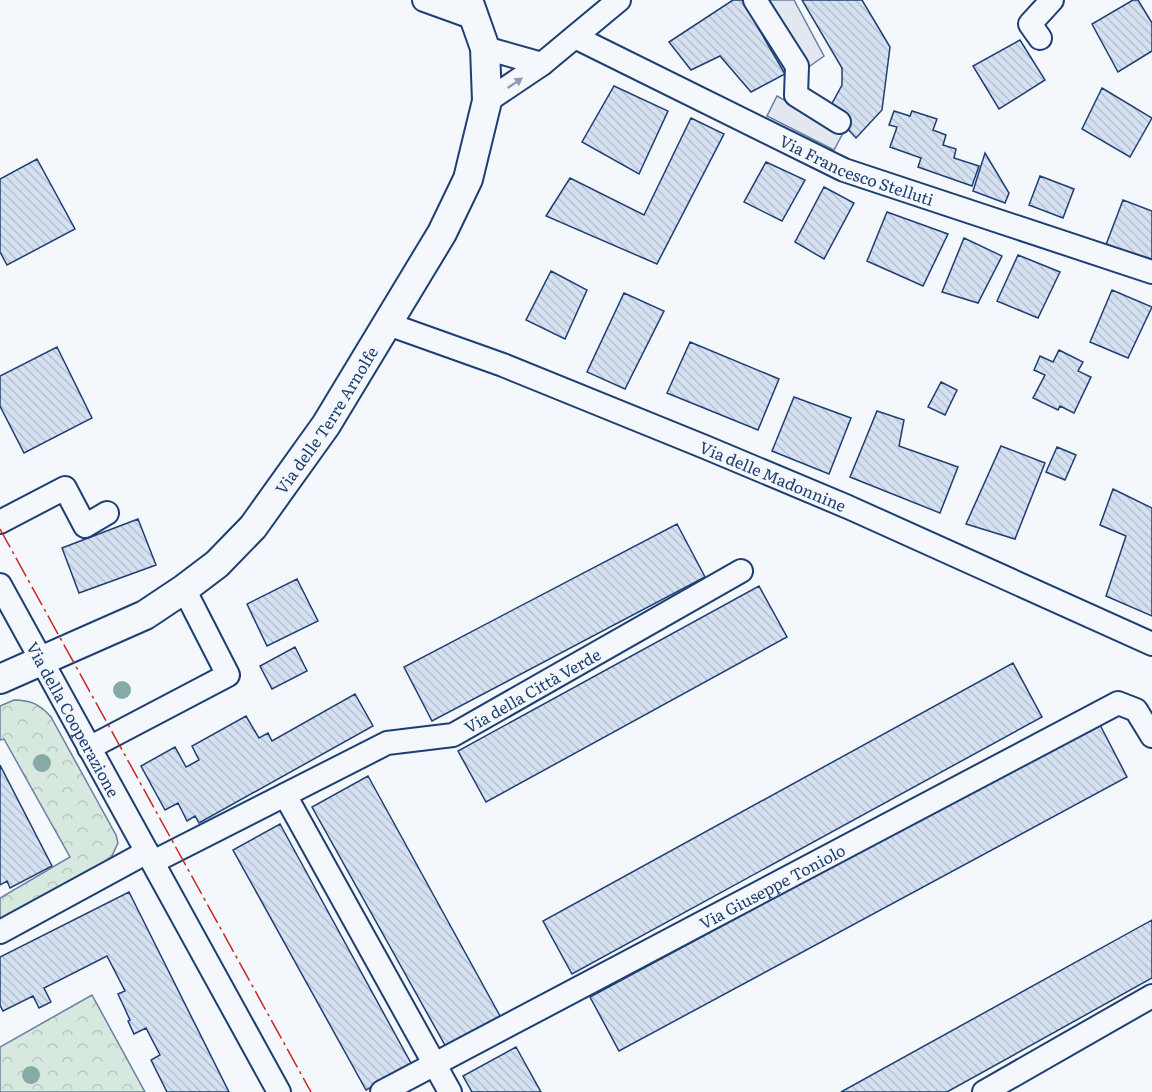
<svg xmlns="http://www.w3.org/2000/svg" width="1152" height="1092" font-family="Literata,serif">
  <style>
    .forest { fill: url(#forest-crowns); stroke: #687fa3; stroke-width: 1.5 }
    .parking { fill: #e3e8f0; stroke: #687fa3; stroke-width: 1.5 }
    .building { fill: url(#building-back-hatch); stroke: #1d3f73; stroke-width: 1.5 }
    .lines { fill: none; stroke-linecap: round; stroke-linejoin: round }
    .minor-casing { stroke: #1d3f73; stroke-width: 26 }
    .tertiary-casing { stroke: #1d3f73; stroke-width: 32 }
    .minor { stroke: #f4f7fb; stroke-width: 22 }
    .tertiary { stroke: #f4f7fb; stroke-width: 28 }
    .power { stroke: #c62828; stroke-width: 1.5; stroke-dasharray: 21 4.5 3 4.5; stroke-linecap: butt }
    .tree { fill: #86aba6 }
    .oneway { fill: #889bb7 }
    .labels { text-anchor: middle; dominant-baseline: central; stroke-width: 4.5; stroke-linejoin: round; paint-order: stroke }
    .street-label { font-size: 16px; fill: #1d3f73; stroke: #f4f7fb }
  </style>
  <defs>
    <pattern id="forest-crowns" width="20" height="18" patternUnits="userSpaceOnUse" patternTransform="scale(1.5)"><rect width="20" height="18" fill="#d7e8df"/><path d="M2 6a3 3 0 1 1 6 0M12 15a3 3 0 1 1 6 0" fill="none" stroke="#b8c8c3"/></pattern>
    <pattern id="building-back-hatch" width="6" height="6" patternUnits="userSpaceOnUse" patternTransform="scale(1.5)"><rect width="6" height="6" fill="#d5e0f0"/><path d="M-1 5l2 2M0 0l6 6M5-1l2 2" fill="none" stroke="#b6c1d1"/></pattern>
  </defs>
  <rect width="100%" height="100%" fill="#f4f7fb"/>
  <path class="forest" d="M14,700c16,0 26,4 37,17l65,118 2,8 -7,15 -111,62v-22l70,-41 -66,-118 -4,1v-34z
    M92,995l53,97h-145v-45z"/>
  <path class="parking" d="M769,0h25l30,56 -14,10z
    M777,96l66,37 -9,17 -67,-34z"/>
  <path class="building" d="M733,0h9l43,74 -34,18 -31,-36 -29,14 -22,-28z
    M802,0h60l28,47 -8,63 -26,28 -27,-29 13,-24v-17z
    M1133,0h5l14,23v28l-34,21 -26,-48z
    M1020,40l25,40 -46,29 -26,-43z
    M614,86l54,25 -29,63 -57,-32z
    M1102,88l50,30 -22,39 -48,-28z
    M894,111l16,5 2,-5 25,8 -4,11 13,5 -3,10 13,4 -2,9 25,8 -7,20 -54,-19 3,-9 -31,-11 7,-20 -8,-2z
    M691,118l33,16 -67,130 -111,-48 24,-38 74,37z
    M985,153l24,40 -4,10 -32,-12z
    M37,159l38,70 -68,36 -7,-13v-73z
    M766,162l39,18 -23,41 -38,-19z
    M1040,176l34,13 -11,29 -34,-13z
    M824,187l30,16 -30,56 -29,-17z
    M1123,200l29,11v54l-48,-15z
    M887,212l61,22 -25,52 -56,-25z
    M964,238l38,18 -24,47 -36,-11z
    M1018,255l42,17 -22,46 -41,-17z
    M551,271l36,19 -22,49 -39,-19z
    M1112,290l40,17 -24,51 -38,-16z
    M624,293l40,18 -39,78 -38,-17z
    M690,342l89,37 -21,51 -91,-37z
    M57,347l35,71 -68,35 -24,-47v-30z
    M1059,350l24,12 -5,9 13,6 -17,36 -14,-7 -2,4 -25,-12 12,-23 -11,-5 6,-14 13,6z
    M941,382l16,8 -12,25 -17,-8z
    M794,397l57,21 -22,56 -57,-23z
    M877,411l27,9 -5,26 59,21 -18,46 -90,-36z
    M1001,446l44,17 -30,76 -49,-15z
    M1057,447l19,8 -11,25 -19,-8z
    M1113,489l39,19v108l-46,-20 20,-60 -26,-11z
    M138,519l18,46 -77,28 -17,-45z
    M677,524l28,53 -273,144 -28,-54z
    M297,579l21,42 -51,25 -20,-42z
    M759,586l28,51 -301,165 -28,-51z
    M295,647l12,24 -35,18 -12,-23z
    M1013,663l29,54 -470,257 -29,-53z
    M355,694l18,32 -174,97 -4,-7 -8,5 -9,-18 -13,7 -24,-44 34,-19 11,20 2,-1 11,-6 -7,-14 54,-30 13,22 9,-5 4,8z
    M1099,723l28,54 -508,274 -29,-54z
    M0,765l52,101 -42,22 -3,-7 -7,4z
    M368,776l132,240 -54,31 -134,-240z
    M280,824l132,241 -46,25 -133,-240z
    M129,892l100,200h-62l-16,-32 9,-5 -14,-27 -12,6 -6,-13 2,-1 -12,-26 7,-3 -18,-35 -63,32 7,14 -12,6 -6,-12 -30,15 -3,-6v-48z
    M1152,920v58l-205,114h-106z
    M516,1047l25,45h-69l-9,-16z"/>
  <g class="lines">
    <g class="minor-casing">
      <g id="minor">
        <path d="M424,0l50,18"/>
        <path d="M755,0l42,66 -1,29 43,27"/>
        <path id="s1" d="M575,37l269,133 308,102"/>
        <path d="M1040,38l-10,-14 22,-24"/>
        <path d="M485,48l57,16"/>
        <path d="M487,101l55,-37 77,-64"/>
        <path id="s2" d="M388,324l115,41 202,82 143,60 304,137"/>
        <path d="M0,522l65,-34 20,38 22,-13"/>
        <path id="s3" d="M0,585l279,507"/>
        <path d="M89,748l139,-73 -44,-86"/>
        <path d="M285,795l165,297"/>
        <path id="s4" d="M153,862l234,-119 66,-8 288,-164"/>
        <path d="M0,932l147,-80"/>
        <path id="s5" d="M382,1092l736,-389 18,7 16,26"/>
        <path d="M984,1092l168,-96"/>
      </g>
    </g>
    <g class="tertiary-casing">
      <g id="tertiary">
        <path id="s6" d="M0,679l145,-64 39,-26 33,-25 36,-37 73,-102 116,-192 26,-54 19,-78 -2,-53 -17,-48"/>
      </g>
    </g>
    <use href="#minor" class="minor"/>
    <use href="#tertiary" class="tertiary"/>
    <path class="power" d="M0,529l311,563"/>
  </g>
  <g class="tree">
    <circle cx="122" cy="690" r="9"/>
    <circle cx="42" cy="763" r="9"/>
    <circle cx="31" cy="1075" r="9"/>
  </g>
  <defs><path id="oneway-solid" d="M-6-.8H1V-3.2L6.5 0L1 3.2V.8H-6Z" transform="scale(1.5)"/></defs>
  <use class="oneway" href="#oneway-solid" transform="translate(515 83) rotate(-34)"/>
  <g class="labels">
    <g class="street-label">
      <text stroke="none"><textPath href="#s1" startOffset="312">Via Francesco Stelluti</textPath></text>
      <text stroke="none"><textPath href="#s6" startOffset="428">Via delle Terre Arnolfe</textPath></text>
      <text stroke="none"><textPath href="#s2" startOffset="414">Via delle Madonnine</textPath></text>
      <text stroke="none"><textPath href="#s4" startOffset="420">Via della Città Verde</textPath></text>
      <text stroke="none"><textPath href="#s3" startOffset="153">Via della Cooperazione</textPath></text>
      <text stroke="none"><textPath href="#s5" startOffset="441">Via Giuseppe Toniolo</textPath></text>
    </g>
  </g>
</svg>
